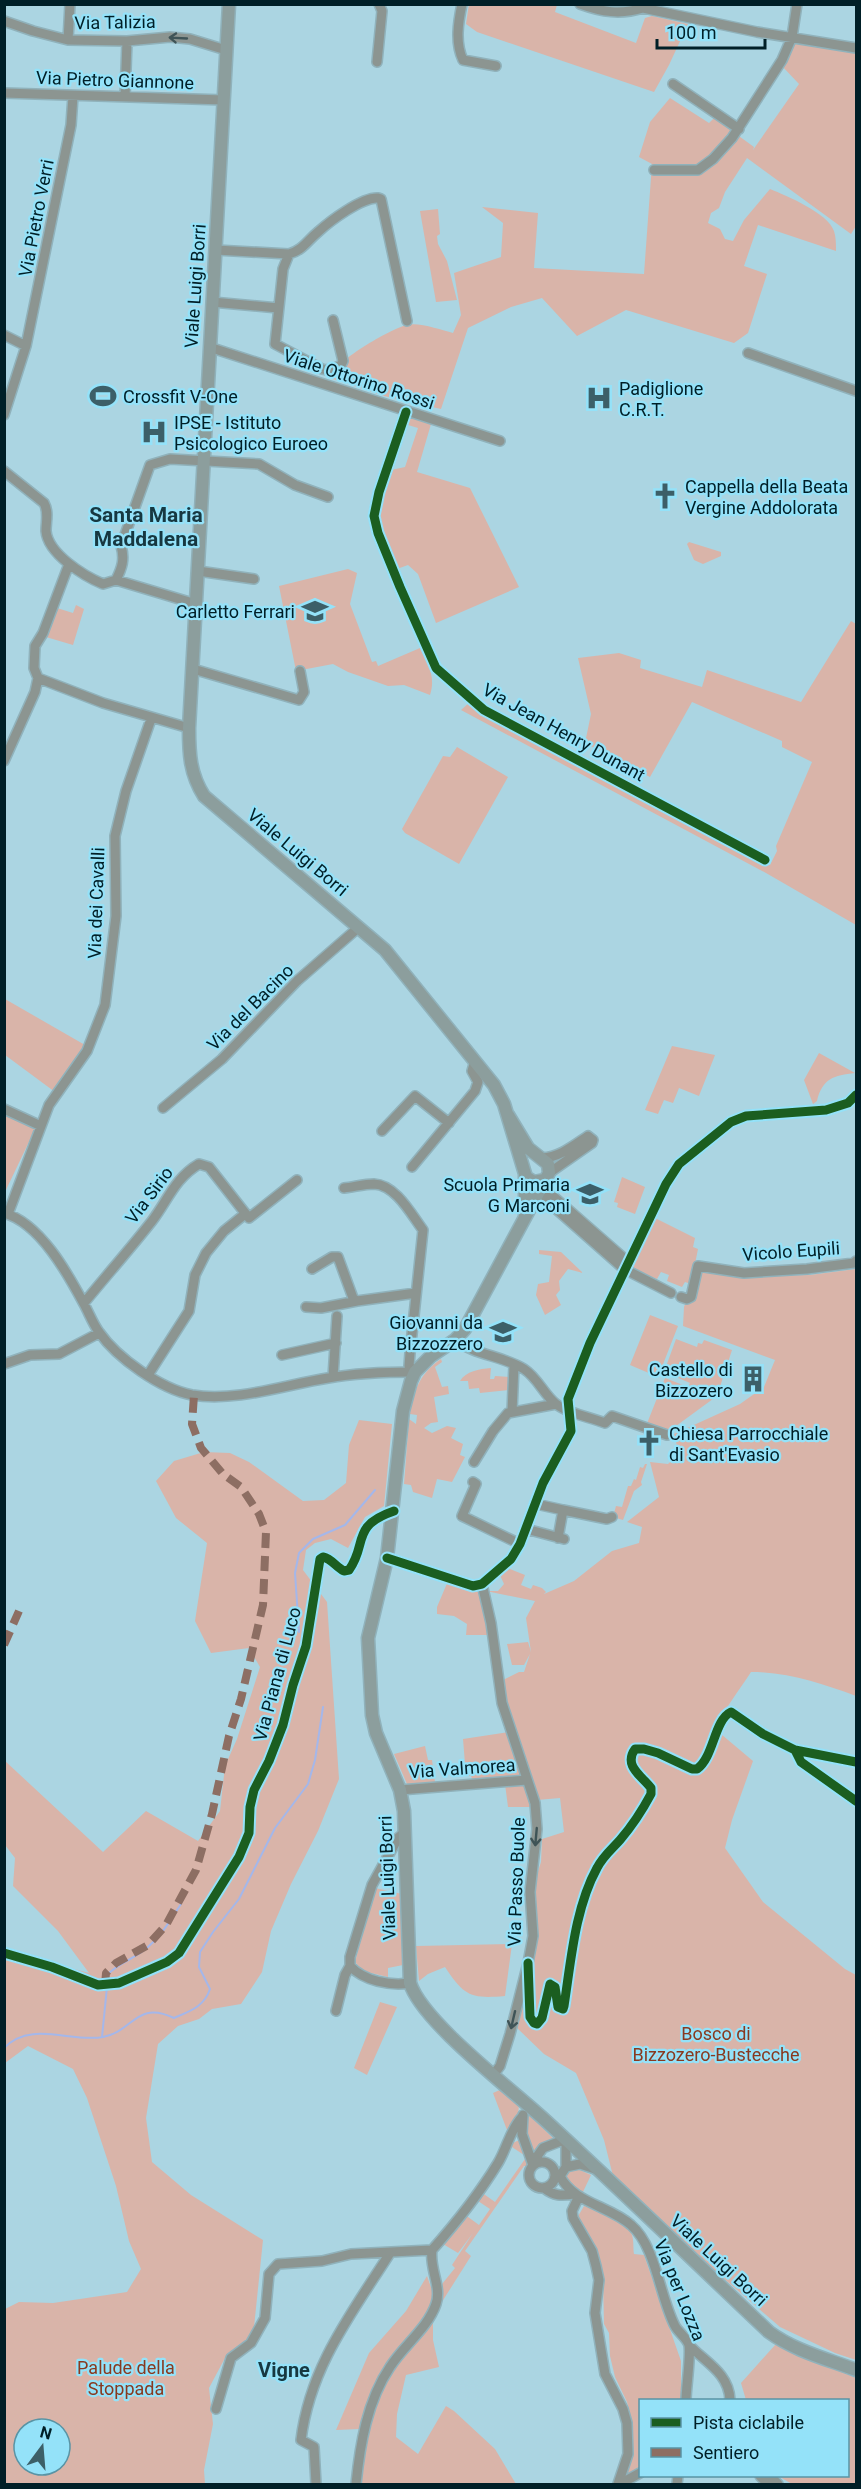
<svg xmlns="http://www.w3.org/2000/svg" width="861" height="2489" font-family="Roboto,sans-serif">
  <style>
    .green { fill: #d9b4a9; fill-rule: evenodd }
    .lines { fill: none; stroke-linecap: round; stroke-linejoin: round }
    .stream { stroke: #a4b7ea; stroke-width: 2 }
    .street-casing { stroke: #90b2bb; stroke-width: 12 }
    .secondary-casing { stroke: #90b2bb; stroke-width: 15 }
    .street { stroke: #8c9591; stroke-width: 9 }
    .secondary { stroke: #8c9e9d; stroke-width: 12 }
    .quiet { stroke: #8d6e63; stroke-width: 8; stroke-dasharray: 15 8; stroke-linecap: butt }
    .cycleway-casing { stroke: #94e2f9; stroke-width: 13 }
    .cycleway { stroke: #1b5e20; stroke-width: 9 }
    .oneway { stroke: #3f5457 }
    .labels { text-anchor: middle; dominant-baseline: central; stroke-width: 4.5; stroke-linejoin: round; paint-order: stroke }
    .street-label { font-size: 18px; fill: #001f27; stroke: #94e2f9 }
    .poi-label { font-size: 18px; fill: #001f27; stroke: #94e2f9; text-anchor: start }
    .park-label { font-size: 18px; fill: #89391f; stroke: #94e2f9 }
    .neighbourhood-label { font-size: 20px; font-weight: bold; fill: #173841; stroke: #94e2f9 }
    .quarter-label { font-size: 21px; font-weight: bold; fill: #173841; stroke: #94e2f9 }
  </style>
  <rect width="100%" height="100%" fill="#abd5e2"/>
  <path class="green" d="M469,4l88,1 -2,7 81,31 9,-25 7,-2 36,8 -19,41 -15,27 -177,-60 -11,-8z
    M792,37l64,11v178l-5,8 -104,-76 -22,34 -6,16 -8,5 -3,10 12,6 5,10 8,2 11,-21 26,-31c17,7 58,24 64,42 2,6 2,14 2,20l-78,-26 -14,41 23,8 -19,59 -14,10 -108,-33 -49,26 -35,-38 -31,9 -43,21 -27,81 -57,-13 -54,-18c3,-16 60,-49 77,-53 12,-3 34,5 46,8l8,-18 -7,-42 47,-16 2,-34 -21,-16 56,6 -4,55 110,6 8,-110 -13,-7 11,-35 20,-24 39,25 5,-5 40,29 -1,3 46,-66 -18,-19z
    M438,209l2,25 -3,2 1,8 9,17 10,39 -21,2 -16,-91z
    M411,417l20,7 -14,48 53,16 49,99 -83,36 -18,-49 -10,-9 -11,4c-21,-47 -22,-49 -6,-99l14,-3 13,-39 -10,-3z
    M689,542l32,10v4l-18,8 -9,-4 -7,-16z
    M348,569l9,4 -7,31 22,58 4,-1 2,5 42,-18c8,16 16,29 10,47l-26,-10 -16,1 -40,-14 -15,-8 -37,7 -17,-85z
    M76,605l8,4 -11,36 -27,-8 11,-29 16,5z
    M851,621l5,3v301l-90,-52 -305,-163 9,-8 10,10 290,153 7,-14 -1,-5 36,-84 -30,-15v-6l-90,-39 -42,75 -65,-34 6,-29 -13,-56 41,-5 22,7 -1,8 62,19 5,-17 94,32z
    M457,747l51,30 -49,87 -54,-31 -3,-4 41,-73 7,1z
    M5,999l80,46 -30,47 -50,-37z
    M672,1046l43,9 -16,41 -20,-8 -6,15 -9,-3 -6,14 -13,-4z
    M819,1053l36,20c-21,2 -33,6 -38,28l-4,3 -9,-24z
    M5,1110l32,15 -32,67z
    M622,1177l23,10 -10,27 -18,-7 1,-4 -4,-1z
    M653,1217l42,21 -2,9 5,2 -7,35 -6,-2 -3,5 -15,-6 2,-6 -8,-3 -4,7 -27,-11z
    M539,1250l22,2 22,21 -15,-4 -9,12 1,9 -4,5 5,10 -16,10 -9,-20 2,-11 11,-2 3,-26 -13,-2z
    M700,1268l59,8 51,-1 46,-6v427c-33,-12 -68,-24 -105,-24 -12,19 -27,37 -36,57l38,32 -21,59 -7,28 38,54 82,67 11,6v385l-21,-7 -55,-26 -146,-126 -21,-25 -9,-36 -28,-67 -32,-19 -28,-27 14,-83 2,-54 9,-28 1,-23 22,-7 -4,-34 -23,2 -38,-118 20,-10h5l6,-18 -6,11h-12l-5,-21 21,-2 3,10 -5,-34 9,-17 -49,-10h12l6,-7 -5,-11 6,-6 20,8 -4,10 10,4 2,-4 9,3 4,4 -2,2 30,-13 38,-30 27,-8 3,-16 -15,-5 32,-25 -9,-35 18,2c11,-10 10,-17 6,-30l66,-30 24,-17 11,-27 -92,-34 1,-19z
    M650,1315l28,11 -20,51 -28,-12z
    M676,1339l21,8 1,-4 4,1 2,-4 28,10 -15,46 -41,30 -13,5 -17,-5 19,-48 23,9 2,-4 -26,-11z
    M441,1359l1,3 -7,5 7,20 6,-1 1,8 -15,3 4,25 -7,1 -7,5 8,5 15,-7 9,2 -5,10 12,6 -3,11 5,2 -13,25 -15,-3 -5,19 -19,-6 -2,-7 -7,-1 5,-65 7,5 1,-9 -7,-1c3,-23 11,-42 31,-55z
    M491,1368l-1,11h4l1,-3 15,1 -1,13 -29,3 -1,-5 -10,1 -1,-8h-8c6,-10 19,-12 31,-13z
    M359,1420l33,4 -8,82 -19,11 -17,31 -17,-9 -16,4 -9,7 -3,20 24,32 12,177 -21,52 -27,53 -20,47 -9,41 -21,32 -29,5 -13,10 -21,7 -20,18 -12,74 6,44 39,33 72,45 -10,97 -28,21 -16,30 4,36 -9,46 1,14h-200v-175l14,-7 34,1 74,-11 14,-23 -12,-28 -13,-55 -29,-88 -14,-29 -45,-23 -23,17v-113l84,23 -31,-42 -45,-45 2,-28 -10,-13 -1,-85 99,92 43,-41 52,30 22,-30 5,-45 12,-27 23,-72 -11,-19 -38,5 -16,-32 12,-78 -31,-25 -20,-37 18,-20 30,-9 26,1 19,9 54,39 21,-1 22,-17 3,-38zM24,2429h36v36h-36z
    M645,1464h2l-6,18 1,3 -8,6 -11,29 -10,-3 3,-11 6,1 6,-21h3l3,-7 2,1 4,-13 3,1z
    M448,1581l31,11 8,30 1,13h-22l1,-11 -13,-8 -17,-2v-7z
    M509,1732l13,44 -2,1 -20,2 -8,-2 -1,3 -18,1 -2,-5h-5l-3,-37z
    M425,1746l3,14h4l3,22 -28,2 -13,-30z
    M525,1783l6,24h-23l-3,-23z
    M375,1888l27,6 1,71 -15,3v9l-25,-6 -8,-9z
    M512,1944l-7,52c-34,3 -41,0 -60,-29l-17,7 -9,7 -3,-35z
    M380,2002l17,5 -30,68 -13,-7z
    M502,2089l17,15 -1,13 -11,13 -14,-37z
    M529,2115l26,25 -21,14 -7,-17 -1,-19z
    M521,2139l7,21 -1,6h-3l-59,85 6,5 -31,49 -2,-16 17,-21 -3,-3 21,-32 -15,20 -15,-9 21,-30 15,11 11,-16 -15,-10 6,-7 14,10 30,-43 -1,-4 -15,-10z
    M573,2167l18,8 -9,19 -11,-7 -7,-11 3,-6z
    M584,2206c15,5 43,12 48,29 2,6 1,13 2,19l10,1 37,106v39h-41v69l-16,6 7,-23 2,-27 -6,-23 -12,-25 -5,-21 -1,-23 -5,-9 -1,-47 -8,-27 -18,-32z
    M427,2276l6,17v47l6,27 -33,8 -9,39 -1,23 22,17 28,-48 8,5 41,38 21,35h-160l3,-55 -23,1 33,-77 37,-42z
    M776,2344l80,34v106h-64l-14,-8h70v-76h-102l-5,-17z"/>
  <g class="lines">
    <path class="stream" d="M299,1632l-4,-59 4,-20 14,-14 32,-14 30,-35
      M107,1982l1,-8c12,-12 28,-16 40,-27 14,-12 23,-28 33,-43
      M102,2037l5,-50
      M4,2048c27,-28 67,-5 99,-11 31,-6 33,-37 71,-19 16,-7 30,-11 36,-29l-11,-22 1,-15 13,-20 26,-33 36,-71 33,-44 7,-24 8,-53"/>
    <g class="street-casing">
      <path id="street" d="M462,4c-4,19 -7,39 1,56l33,6
        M580,4c22,8 40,11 63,4l114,24 99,16
        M4,21l29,10 35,9 59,1 43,-4 20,2 36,11
        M68,40l2,-36
        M377,62l5,-51 -3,-7
        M673,84l66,45
        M4,93l220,7
        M125,97l2,-56
        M654,170h44l15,-11 19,-21 50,-78 10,-23 5,-33
        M216,250l73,4c14,-4 18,-13 29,-22 12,-11 44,-35 60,-34l3,1 26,122
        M289,254l-6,15 -8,75 47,25c8,2 12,0 19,-4l2,-4 -10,-41
        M212,302l66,6
        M4,335l22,11
        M209,347l291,94
        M748,353l108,38
        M406,412l-27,80 -5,24 4,17 22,54 36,81 48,42 281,150
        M4,415l22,-69 45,-221 2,-29
        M4,471l40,32c5,9 2,18 2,28 2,23 38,45 57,53l13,-4 80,24
        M198,571l56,8
        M116,580c6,-12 9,-21 5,-34l29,-81 20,-6 89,5 36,21 33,12
        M193,669l106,31 5,-8 -4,-21
        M38,678l-4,-10 1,-22 8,-13 26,-69
        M4,761l31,-69 3,-14 65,25 86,25
        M163,1108l59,-49 75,-78 62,-54
        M4,1109l37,17
        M382,1131l33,-35 34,27
        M542,1158c18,-1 31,-12 46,-22l5,4 -1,3 -43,30
        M412,1167l63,-76 3,-9 -6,-11 3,-10
        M547,1178v13l80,70
        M529,1179l3,8 7,7 85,75 47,24
        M344,1188c10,-1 20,-4 30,-4 22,1 37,30 49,46l-13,123 -1,13 6,6
        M4,1213c36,10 64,61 80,91 5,9 9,20 15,28 18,26 62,57 93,63 45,7 92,-10 136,-17 29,-5 57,-6 86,-6
        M8,1214l41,-109 38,-54 18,-46 11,-89 -1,-80 11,-45 25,-72
        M312,1269l20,-12h6l15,41 4,3 59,-8
        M681,1297l6,2 4,-2 7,-31 46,7 63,-4 47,-6 2,-2
        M84,1303c22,-27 46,-54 68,-82 16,-21 23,-43 47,-57l10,3 40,51 48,-38
        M306,1307l15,1 36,-7
        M455,1340c20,15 48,16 69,29 14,9 20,26 32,35 13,10 34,13 49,19l7,-7 55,19
        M282,1355l54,-12
        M4,1364l26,-9 29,-1 40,-21
        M148,1375l41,-64 6,-36 11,-22 18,-22 21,-17
        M333,1377l4,-61
        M512,1412l2,-47
        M474,1462l19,-31 15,-18 48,-9
        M473,1482l3,2 -14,32 58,28
        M536,1504l27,6 -5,28
        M563,1510l44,9 5,-2
        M526,1529l38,10
        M387,1558l86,28 9,-2 29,-25 9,-15 23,-61 28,-52 -3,-32 22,-56 76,-159 13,-20 52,-42 15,-6 80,-6 22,-7 8,-8
        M482,1584l9,39 11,80 33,100 2,26 -7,63 3,44 -5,27 -18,71 -10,32 -6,8
        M400,1790l127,-10
        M405,1832l-7,6 -26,47 -22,72v9c14,15 40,20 60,17
        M4,1953l48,14 46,18 21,-2 48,-21 12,-9 60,-96 10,-24 1,-26 4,-17 15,-29 14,-36 10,-40 13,-39 14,-87 3,-2c9,2 13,10 21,14l5,-1c19,-26 1,-44 45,-59
        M528,1963l2,54 4,6 3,1 5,-6 8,-34 5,3 3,20 5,2 1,-3c7,-45 11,-98 33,-138 6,-12 15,-19 23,-28 12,-14 23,-31 31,-46v-6c-9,-12 -28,-22 -16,-39h9l14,4 34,16h5c17,-12 17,-49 34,-57l32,22 32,16 61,12
        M336,2011l9,-36 5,-9
        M523,2115l-1,19 11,31
        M533,2162l10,-14 23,-9v28l-6,9
        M529 2175a13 13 0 1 1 26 0a13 13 0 1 1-26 0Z
        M566,2167l14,-3 15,5
        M560,2176c13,27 50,30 71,49 25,21 29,73 44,101 3,6 12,12 14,19 2,10 -3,44 -3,55
        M544,2188c10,8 17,8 30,6
        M579,2196l-7,15 1,7 19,33 4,15 3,14 -4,33 10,61 18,35 4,14 1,31 -10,30
        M689,2345c16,17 40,28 41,55
        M216,2409l15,-51 20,-15 14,-25 4,-44 9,-10 44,-3 29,-7 81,-4
        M760,2476l8,8
        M770,2476l8,8
        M316,2484l-2,-37 -13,-7c9,-74 51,-127 89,-187
        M356,2484c4,-39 11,-83 34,-117 13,-21 38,-39 46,-63 6,-17 -7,-36 -4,-54 24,-27 47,-56 66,-87 9,-15 12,-33 24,-46
        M620,2484l20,-11
        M677,2484l1,-8"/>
    </g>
    <g class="secondary-casing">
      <path id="secondary" d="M229,4l-40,724c0,26 1,46 15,68l181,154 109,135 10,19 22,73 8,5 10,-2
        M508,1115l20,33 20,16 1,9 -84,156 -10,11 -24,16 -16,16 -4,9 -8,30 -16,147 -19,80 4,77 4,18 24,57 4,21 6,172c12,39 104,108 137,139 75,69 148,140 222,210 26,19 58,27 87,38
        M525,1216v-42"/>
    </g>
    <use href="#street" class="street"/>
    <use href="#secondary" class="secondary"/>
    <path class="quiet" d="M4,1645l15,-34
      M105,1985l1,-12 10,-10 32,-18 18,-20 30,-55 16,-56 17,-78 12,-37 22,-94 3,-73 -7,-18 -18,-27 -18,-13 -22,-26 -9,-24 2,-29"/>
    <g class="cycleway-casing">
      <path id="cycleway" d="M406,412l-27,80 -5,24 4,17 22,54 36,81 48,42 281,150
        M387,1558l86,28 9,-2 29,-25 9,-15 23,-61 28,-52 -3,-32 22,-56 76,-159 13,-20 52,-42 15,-6 80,-6 22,-7 8,-8
        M795,1750l6,12 55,39
        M4,1953l48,14 46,18 21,-2 48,-21 12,-9 60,-96 10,-24 1,-26 4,-17 15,-29 14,-36 10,-40 13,-39 14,-87 3,-2c9,2 13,10 21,14l5,-1c19,-26 1,-44 45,-59
        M528,1963l2,54 4,6 3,1 5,-6 8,-34 5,3 3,20 5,2 1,-3c7,-45 11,-98 33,-138 6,-12 15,-19 23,-28 12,-14 23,-31 31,-46v-6c-9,-12 -28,-22 -16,-39h9l14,4 34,16h5c17,-12 17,-49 34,-57l32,22 32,16 61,12"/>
    </g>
    <use href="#cycleway" class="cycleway"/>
  </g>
  <defs><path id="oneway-shaft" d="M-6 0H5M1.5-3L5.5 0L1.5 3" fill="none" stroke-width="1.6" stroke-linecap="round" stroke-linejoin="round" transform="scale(1.5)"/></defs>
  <g class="oneway">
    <use href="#oneway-shaft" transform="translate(178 38) rotate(-177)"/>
    <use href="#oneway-shaft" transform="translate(536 1837) rotate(95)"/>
    <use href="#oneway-shaft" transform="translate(513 2020) rotate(103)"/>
  </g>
  <defs>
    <g id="stadium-bare" transform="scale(2.07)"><path d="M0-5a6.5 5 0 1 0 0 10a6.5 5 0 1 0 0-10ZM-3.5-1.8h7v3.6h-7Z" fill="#3c5f68" stroke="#94e2f9" stroke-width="2.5" paint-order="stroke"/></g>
    <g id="hospital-bare" transform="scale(2.07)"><path d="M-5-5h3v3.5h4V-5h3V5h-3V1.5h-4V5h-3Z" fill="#3c5f68" stroke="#94e2f9" stroke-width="2.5" paint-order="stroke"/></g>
    <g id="church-bare" transform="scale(2.07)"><path d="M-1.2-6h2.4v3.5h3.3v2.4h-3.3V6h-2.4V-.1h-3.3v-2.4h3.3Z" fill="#3c5f68" stroke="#94e2f9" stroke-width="2.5" paint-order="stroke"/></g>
    <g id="school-bare" transform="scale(2.07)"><path d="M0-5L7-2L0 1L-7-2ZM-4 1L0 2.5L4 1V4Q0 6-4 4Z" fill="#3c5f68" stroke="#94e2f9" stroke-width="2.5" paint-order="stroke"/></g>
    <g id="building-bare" transform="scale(2.07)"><path d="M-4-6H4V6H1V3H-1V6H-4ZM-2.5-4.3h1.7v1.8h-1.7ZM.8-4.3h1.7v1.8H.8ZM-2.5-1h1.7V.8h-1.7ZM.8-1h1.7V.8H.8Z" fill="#3c5f68" stroke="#94e2f9" stroke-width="2.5" paint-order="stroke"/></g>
  </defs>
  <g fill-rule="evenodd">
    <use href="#stadium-bare" x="103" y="396"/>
    <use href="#hospital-bare" x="599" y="398"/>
    <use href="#hospital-bare" x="154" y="432"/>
    <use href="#church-bare" x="665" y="496"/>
    <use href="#school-bare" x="315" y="611"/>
    <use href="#school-bare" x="590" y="1194"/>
    <use href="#school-bare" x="503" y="1332"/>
    <use href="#building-bare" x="753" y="1379"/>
    <use href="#church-bare" x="649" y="1443"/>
  </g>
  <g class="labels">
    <g class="street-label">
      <text transform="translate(115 22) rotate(-1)">Via Talizia</text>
      <text transform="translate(115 80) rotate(2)">Via Pietro Giannone</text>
      <text transform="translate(36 218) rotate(-79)">Via Pietro Verri</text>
      <text transform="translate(195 286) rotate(-86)">Viale Luigi Borri</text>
      <text transform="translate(359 379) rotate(18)">Viale Ottorino Rossi</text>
      <text transform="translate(564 732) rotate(29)">Via Jean Henry Dunant</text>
      <text transform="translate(298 852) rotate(40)">Viale Luigi Borri</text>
      <text transform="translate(96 903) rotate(-88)">Via dei Cavalli</text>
      <text transform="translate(250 1007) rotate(-45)">Via del Bacino</text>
      <text transform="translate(149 1195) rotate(-53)">Via Sirio</text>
      <text transform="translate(791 1251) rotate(-4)">Vicolo Eupili</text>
      <text transform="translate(277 1674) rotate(-75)">Via Piana di Luco</text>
      <text transform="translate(462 1768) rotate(-4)">Via Valmorea</text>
      <text transform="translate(387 1878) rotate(-92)">Viale Luigi Borri</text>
      <text transform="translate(516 1882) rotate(-88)">Via Passo Buole</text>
      <text transform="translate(719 2260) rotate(43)">Viale Luigi Borri</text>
      <text transform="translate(680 2290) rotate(68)">Via per Lozza</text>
    </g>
    <g class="poi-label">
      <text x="619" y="388">Padiglione<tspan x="619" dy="21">C.R.T.</tspan></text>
      <text x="123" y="396">Crossfit V-One</text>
      <text x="174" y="422">IPSE - Istituto<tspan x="174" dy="21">Psicologico Euroeo</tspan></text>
      <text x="685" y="486">Cappella della Beata<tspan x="685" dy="21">Vergine Addolorata</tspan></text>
      <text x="295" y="611" text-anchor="end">Carletto Ferrari</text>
      <text x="570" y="1184" text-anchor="end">Scuola Primaria<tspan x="570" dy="21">G Marconi</tspan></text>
      <text x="483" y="1322" text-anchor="end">Giovanni da<tspan x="483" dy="21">Bizzozzero</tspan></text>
      <text x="733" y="1369" text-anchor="end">Castello di<tspan x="733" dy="21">Bizzozero</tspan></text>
      <text x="669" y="1433">Chiesa Parrocchiale<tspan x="669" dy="21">di Sant'Evasio</tspan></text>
    </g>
    <g class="park-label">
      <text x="716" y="2033">Bosco di<tspan x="716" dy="21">Bizzozero-Bustecche</tspan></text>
      <text x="126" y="2367">Palude della<tspan x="126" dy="21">Stoppada</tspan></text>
    </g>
    <g class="neighbourhood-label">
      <text x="284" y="2370">Vigne</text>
    </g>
    <g class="quarter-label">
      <text x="146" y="515">Santa Maria<tspan x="146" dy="24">Maddalena</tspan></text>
    </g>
  </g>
  <rect width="861" height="2489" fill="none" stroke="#001f27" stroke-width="12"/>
  <rect x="639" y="2399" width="210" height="78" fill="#94e2f9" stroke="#5994a5" stroke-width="1.5"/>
  <rect x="651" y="2418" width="30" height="9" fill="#1b5e20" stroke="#5994a5" stroke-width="1.5"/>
  <text x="693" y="2429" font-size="18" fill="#001f27">Pista ciclabile</text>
  <rect x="651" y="2448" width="30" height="9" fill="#8d6e63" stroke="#5994a5" stroke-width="1.5"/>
  <text x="693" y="2459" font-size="18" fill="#001f27">Sentiero</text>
  <g transform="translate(42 2447) rotate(16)"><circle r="28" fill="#94e2f9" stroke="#5994a5" stroke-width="1.5"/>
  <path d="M0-4.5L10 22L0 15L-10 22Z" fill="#3c5f68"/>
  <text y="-9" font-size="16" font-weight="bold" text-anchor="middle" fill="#001f27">N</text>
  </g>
  <path d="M657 39v9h108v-9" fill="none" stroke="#001f27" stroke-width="3"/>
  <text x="666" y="39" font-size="18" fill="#001f27" stroke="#94e2f9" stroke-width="4.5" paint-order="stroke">100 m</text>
</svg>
